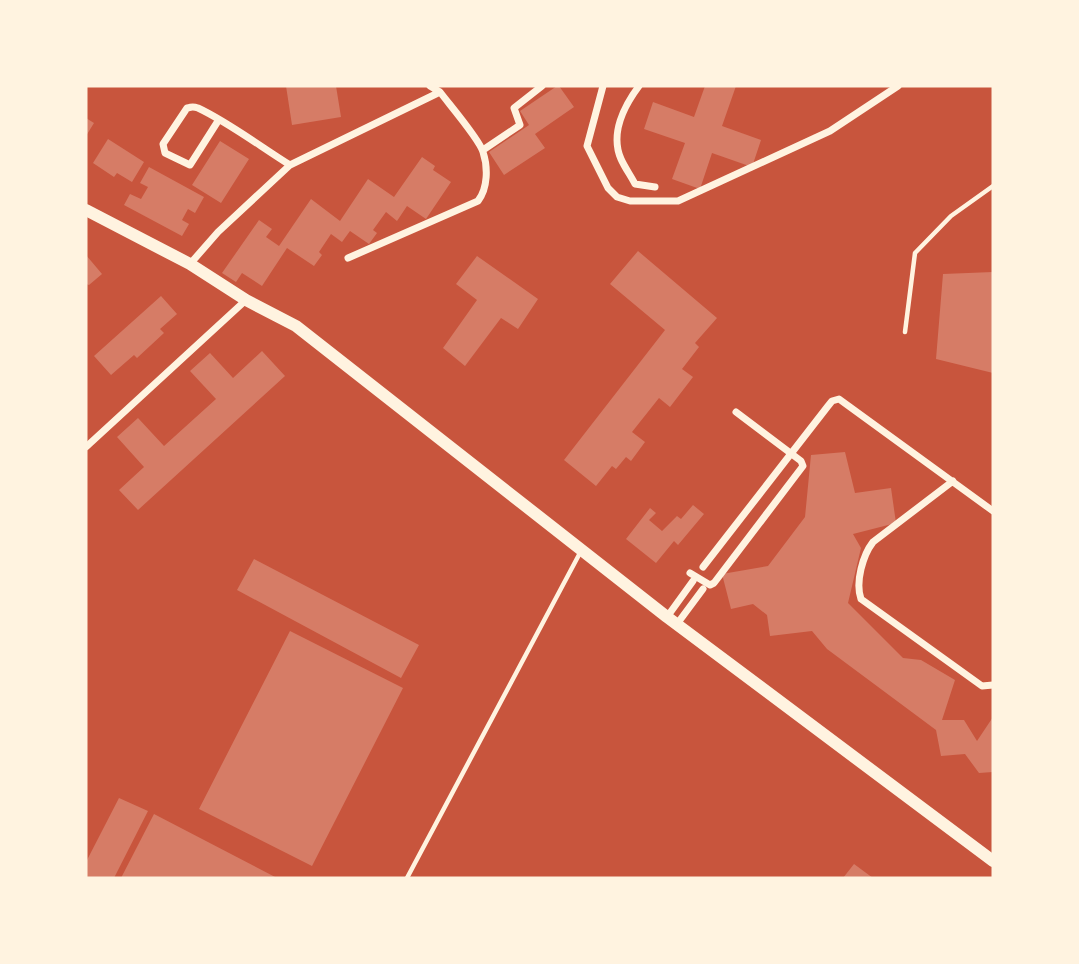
<svg xmlns="http://www.w3.org/2000/svg" width="1079" height="964" font-family="Inter,sans-serif">
  <style>
    .building { fill: #d67c66 }
    .lines { fill: none; stroke-linecap: round; stroke-linejoin: round }
    .service { stroke: #fff3e0; stroke-width: 4.5 }
    .minor { stroke: #fff3e0; stroke-width: 7 }
    .secondary { stroke: #fff3e0; stroke-width: 12 }
  </style>
  <rect width="100%" height="100%" fill="#c8553d"/>
  <path class="building" d="M286,86h50l5,31 -49,8z
    M557,86h2l15,21 -39,27 10,14 -41,27 -15,-23 40,-27 -9,-14z
    M705,86h31l-14,40 39,14 -9,27 -40,-14 -12,36 -28,-10 13,-36 -41,-14 9,-27 41,15z
    M86,118l8,5 -8,13z
    M108,139l36,23 -12,20 -15,-9 -3,4 -21,-14z
    M220,141l29,18 -28,44 -29,-18z
    M422,157l13,9 -2,4 18,12 -25,37 -19,-13 -10,15 -11,-9 -13,18 4,3 -8,11 -19,-13 -8,11 -11,-8 -12,18 3,3 -8,11 -27,-18 -25,38 -20,-13 -6,9 -14,-9 37,-53 13,9 -6,8 13,9 32,-47 29,22 28,-42 26,18z
    M149,167l55,30 -9,16 -7,-4 -6,11 7,4 -7,12 -58,-31 6,-11 11,5 7,-12 -8,-4z
    M638,251l79,67 -22,25 4,4 -17,22 11,8 -23,30 -11,-9 -27,34 13,10 -14,19 -5,-4 -10,12 -4,-3 -16,20 -32,-26 101,-130 -55,-46z
    M86,255l16,19 -13,11 -3,-1z
    M477,256l61,43 -20,30 -17,-11 -36,48 -22,-18 34,-48 -21,-16z
    M993,272v101l-57,-14 7,-85z
    M161,296l16,18 -17,15 4,4 -27,25 -3,-3 -23,20 -17,-19z
    M262,351l23,25 -147,134 -19,-20 25,-23 -27,-30 21,-19 26,28 52,-47 -26,-28 20,-18 23,25z
    M845,452l10,41 36,-5 5,35 -43,11 8,14 -13,55 55,55 18,2 34,20 -13,40h22l13,21 16,-24v55l-14,1 -14,-19 -24,2 -5,-26 -109,-81 -15,-18 -42,5 -3,-21 -14,-11 -22,5 -9,-35 46,-8 37,-49 6,-62z
    M693,505l11,9 -26,31 -4,-4 -18,22 -30,-24 24,-31 6,5 -7,7 13,11 15,-15 4,3z
    M254,559l165,86 -18,33 -164,-88z
    M290,631l113,57 -91,178 -113,-57z
    M119,798l29,13 -34,67h-28v-16z
    M154,814l123,64h-156z
    M854,864l19,14h-30z"/>
  <g class="lines">
    <path class="service" d="M905,332l10,-79 36,-37 42,-30
      M407,878l174,-327"/>
    <path class="minor" d="M603,86l-16,60 21,42 9,9 13,4h48l152,-70 68,-45
      M639,86c-15,20 -29,48 -18,73 4,9 10,17 14,25l20,3
      M218,121l-28,44 -25,-12 -2,-9 24,-36c6,-1 5,-2 11,0 30,14 63,39 92,57
      M483,150l37,-25 -6,-17 28,-22
      M348,258l130,-57c10,-13 10,-34 5,-49 -3,-12 -34,-48 -43,-60
      M190,264l28,-32 72,-67 150,-73 -10,-6
      M86,447l160,-147
      M953,481l-80,61c-10,13 -18,40 -12,57l121,87 11,-1
      M703,567l125,-161 4,-5 7,-2 154,112
      M690,573l20,12 4,-2 89,-117 -2,-5 -65,-49
      M667,617l26,-36
      M677,624l26,-35"/>
    <path class="secondary" d="M86,210l104,54 56,36 50,26 371,291 326,244"/>
  </g>
  <rect width="1079" height="964" fill="none" stroke="#fff3e0" stroke-width="175"/>
</svg>
